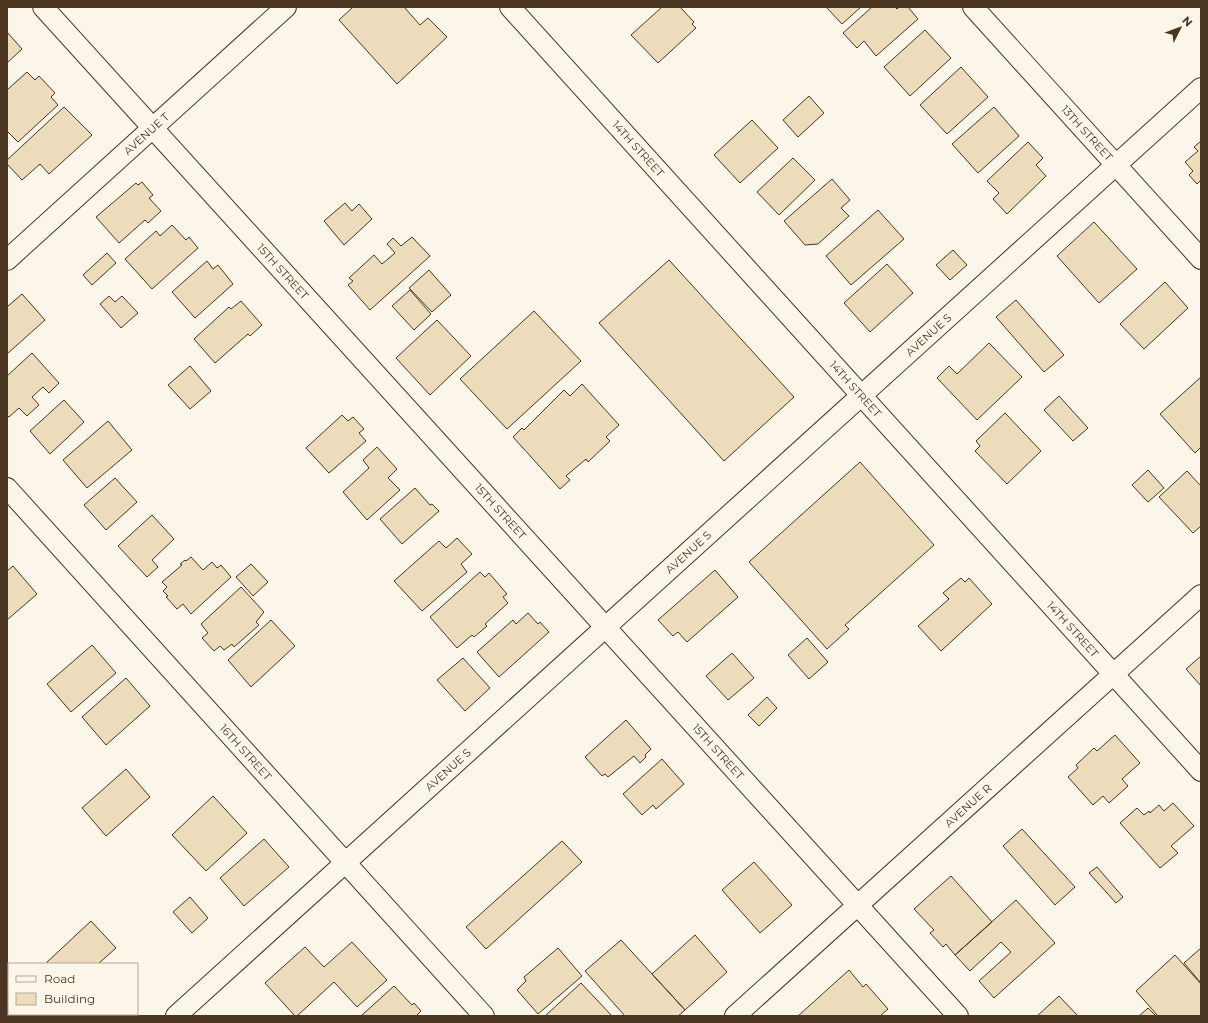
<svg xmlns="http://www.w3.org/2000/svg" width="1208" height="1023" font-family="Montserrat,sans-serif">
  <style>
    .building { fill: #ecdcbc; stroke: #4a3520 }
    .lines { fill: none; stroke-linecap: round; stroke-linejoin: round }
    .minor-casing { stroke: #4a3520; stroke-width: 22 }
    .minor { stroke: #fbf6e9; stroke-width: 20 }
    .labels { text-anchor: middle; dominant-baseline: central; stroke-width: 3; stroke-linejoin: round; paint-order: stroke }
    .street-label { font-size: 11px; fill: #4a3520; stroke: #fbf6e9 }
  </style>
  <rect width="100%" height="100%" fill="#fbf6e9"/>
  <path class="building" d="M353,7h51l16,18 8,-7 19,19 -50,47 -58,-64z
    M662,7h18l14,15 -2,2 4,4 -38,35 -27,-28z
    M826,7h35l-19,17z
    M872,7h23l2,2 2,-2h9l10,12 -42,37 -12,-15 -7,7 -14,-15z
    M925,30l26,28 -41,38 -26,-29z
    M7,32l15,17 -15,14z
    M961,67l27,30 -41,37 -27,-29z
    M27,72l8,8 4,-4 16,17 -4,4 7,8 -40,37 -11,-11v-41z
    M809,96l15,17 -26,24 -15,-17z
    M64,107l28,28 -43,39 -9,-10 -18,16 -15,-16v-4z
    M994,107l25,29 -41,37 -26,-29z
    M752,120l26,28 -38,35 -26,-28z
    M1201,141v39l-4,4 -8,-9 4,-4 -8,-9 13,-11 -4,-4z
    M1028,142l15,16 -7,7 10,11 -39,38 -14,-15 6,-6 -12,-12z
    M793,158l22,22 -36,35 -22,-23z
    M832,179l18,21 -9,8 8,8 -31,28 -13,1 -21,-24z
    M142,182l11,13 -4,3 12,13 -13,12 -3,-3 -26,23 -23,-26 40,-34 2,2z
    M345,203l7,8 7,-7 13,15 -28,26 -20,-24z
    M878,210l26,29 -53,46 -25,-29z
    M1094,222l43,47 -38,34 -42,-47z
    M172,225l14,15 3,-3 9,11 -46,41 -27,-30 31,-28 4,5z
    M412,237l18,19 -60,54 -22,-25 5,-4 -4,-3 25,-23 8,9 13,-11 -8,-9 6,-6 8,8z
    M953,250l14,15 -17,15 -14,-15z
    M107,253l9,10 -24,22 -9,-10z
    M669,260l125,137 -70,64 -125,-138z
    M207,261l6,8 5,-4 15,19 -38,34 -23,-26z
    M887,264l26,29 -43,39 -26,-29z
    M429,270l22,25 -19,17 -23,-24z
    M1165,282l23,26 -44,41 -24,-25z
    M410,290l21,24 -17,16 -22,-24z
    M22,294l23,26 -38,34v-47z
    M109,296l6,6 7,-6 16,17 -17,15 -21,-24z
    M1016,300l48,55 -20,17 -48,-55z
    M241,301l21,24 -12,11 -2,-2 -33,29 -21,-24 35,-32 2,2z
    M534,311l47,50 -74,68 -47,-50z
    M437,320l34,36 -41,39 -34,-37z
    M989,343l33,34 -45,43 -40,-42 12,-12 8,8z
    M32,353l27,30 -10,10 -6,-6 -11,10 7,8 -12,11 -8,-8 -10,9 -2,-2v-39z
    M190,366l21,25 -21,18 -22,-24z
    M1201,377v70l-6,6 -35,-39z
    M582,384l37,41 -13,12 4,4 -22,21 -2,-3 -20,17 4,4 -10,9 -47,-52 9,-9 2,2 40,-40 6,6z
    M1059,396l29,32 -15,13 -29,-31z
    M64,400l20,22 -34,32 -20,-23z
    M1005,413l36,38 -34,33 -32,-33 5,-5 -4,-5z
    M342,415l6,6 5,-4 11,12 -5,4 7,8 -37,32 -23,-25z
    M108,421l24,29 -45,38 -24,-28z
    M377,447l20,22 -9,9 12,12 -33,30 -24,-28 26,-24 -6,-8z
    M860,462l74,83 -89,80 4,4 -22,20 -78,-87z
    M1148,470l16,18 -16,14 -16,-17z
    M1187,471l14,15v40l-8,7 -34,-36z
    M115,478l22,24 -31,28 -22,-25z
    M415,488l15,17 2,-1 7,7 -37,33 -22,-25z
    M152,515l22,24 -22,21 6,7 -11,10 -29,-31z
    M457,538l15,16 -11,10 6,8 -45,39 -28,-30 45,-40 7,7z
    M191,557l12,13 9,-8 5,6 4,-3 10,12 -40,37 -8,-10 -6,5 -11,-12 2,-1 -5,-5 4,-4 -5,-5 20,-17 -2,-1 5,-4 1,1z
    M251,564l17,18 -15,14 -17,-19z
    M13,566l24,28 -30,26v-49z
    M715,570l23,27 -51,45 -9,-10 -5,4 -15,-16z
    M480,572l5,5 4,-4 18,21 -4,3 5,6 -23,21 2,2 -13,11 -2,-2 -15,13 -27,-31z
    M961,578l4,4 4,-4 23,26 -51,47 -23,-25 31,-27 -6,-6z
    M241,587l23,25 -8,10 3,3 -25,22 -2,-3 -8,6 -4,-4 -6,5 -12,-13 6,-5 -7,-9z
    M528,613l10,11 2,-2 9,10 -50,45 -22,-25 36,-32 3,4z
    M271,620l24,26 -44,41 -23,-27z
    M807,638l21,24 -19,17 -21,-24z
    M92,645l24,28 -45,39 -24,-28z
    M732,653l22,25 -26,22 -22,-24z
    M1201,656v30l-15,-17z
    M463,658l27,30 -25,23 -28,-31z
    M126,678l24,28 -44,39 -24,-28z
    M767,697l10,11 -18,18 -11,-11z
    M626,720l25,29 -6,6 1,2 -6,6 -6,-7 -26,21 -3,-3 -3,2 -17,-19z
    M1115,735l25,28 -18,16 6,7 -19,17 -6,-7 -10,9 -25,-28 10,-9 -2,-3 18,-17 3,3z
    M662,759l22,25 -28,25 -3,-4 -11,10 -19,-21z
    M126,769l24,28 -44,39 -24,-28z
    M213,796l34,37 -41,38 -34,-36z
    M1173,803l21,23 -23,20 7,7 -18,15 -40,-45 17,-15 7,7 5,-4 1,2 9,-8 5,6z
    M1022,829l53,58 -20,18 -52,-59z
    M264,839l25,28 -45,39 -24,-28z
    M562,841l20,21 -96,87 -20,-22z
    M754,862l38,43 -32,28 -38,-43z
    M1097,867l26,30 -7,6 -27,-30z
    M951,876l41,46 -37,33 -9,-11 -3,3 -13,-14 4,-3 -20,-21z
    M190,897l18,21 -16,15 -19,-21z
    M1016,900l39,43 -61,55 -15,-17 32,-29 -10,-10 -31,29 -15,-16z
    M91,921l25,27 -18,16h-53z
    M695,935l32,37 -42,38 -33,-36z
    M621,940l64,70 -7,6h-53l-40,-45z
    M352,942l35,38 -30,27 -23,-25 -37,34h-2l-30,-33 40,-36 19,20z
    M558,948l24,28 -44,38 -21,-24 9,-9 -2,-4z
    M1201,948v35l-17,-20z
    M1175,955l26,29v32h-43l-22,-25z
    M849,970l14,17 3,-3 22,25 -8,7h-82z
    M581,983l31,33h-67z
    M394,986l18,19 2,-2 7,8 -5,5h-55z
    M1059,996l19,20h-41z
    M1148,1008l8,8h-17z"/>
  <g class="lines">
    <g class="minor-casing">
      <g id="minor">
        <path id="s1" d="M43,7l915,1009"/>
        <path id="s2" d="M510,7l691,764"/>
        <path id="s3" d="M973,7l228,252"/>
        <path id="s4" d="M7,260l279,-253"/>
        <path id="s5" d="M7,488l477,528"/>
        <path d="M7,1003l2,2"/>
        <path id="s6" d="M176,1016l1025,-928"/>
        <path id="s7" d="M735,1016l466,-421"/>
      </g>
    </g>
    <use href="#minor" class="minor"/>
  </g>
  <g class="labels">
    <g class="street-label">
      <text stroke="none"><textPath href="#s4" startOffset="188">AVENUE T</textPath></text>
      <text stroke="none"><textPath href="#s3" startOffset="170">13TH STREET</textPath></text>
      <text stroke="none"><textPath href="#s2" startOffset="191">14TH STREET</textPath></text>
      <text stroke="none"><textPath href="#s1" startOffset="357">15TH STREET</textPath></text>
      <text stroke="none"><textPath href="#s6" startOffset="1015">AVENUE S</textPath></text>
      <text stroke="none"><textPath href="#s2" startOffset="515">14TH STREET</textPath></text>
      <text stroke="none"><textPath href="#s1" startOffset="681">15TH STREET</textPath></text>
      <text stroke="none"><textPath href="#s6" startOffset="691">AVENUE S</textPath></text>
      <text stroke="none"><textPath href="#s2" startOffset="839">14TH STREET</textPath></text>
      <text stroke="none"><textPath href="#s5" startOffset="356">16TH STREET</textPath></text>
      <text stroke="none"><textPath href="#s1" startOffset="1005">15TH STREET</textPath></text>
      <text stroke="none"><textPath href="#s6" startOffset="367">AVENUE S</textPath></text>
      <text stroke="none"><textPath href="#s7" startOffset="314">AVENUE R</textPath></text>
    </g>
  </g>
  <rect width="1208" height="1023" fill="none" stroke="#4a3520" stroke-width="16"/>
  <rect x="8" y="963" width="130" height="52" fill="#fbf6e9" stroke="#b4a999"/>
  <rect x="16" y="976" width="20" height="6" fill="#fbf6e9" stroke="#b4a999"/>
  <text x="44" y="983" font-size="12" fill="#4a3520">Road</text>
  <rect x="16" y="993" width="20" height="12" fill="#ecdcbc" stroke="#b4a999"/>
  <text x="44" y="1003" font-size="12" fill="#4a3520">Building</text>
  <g transform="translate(1180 28) rotate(48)" stroke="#fbf6e9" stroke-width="3" paint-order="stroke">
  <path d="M0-3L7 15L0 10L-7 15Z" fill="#4a3520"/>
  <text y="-6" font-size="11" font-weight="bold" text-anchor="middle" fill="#4a3520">N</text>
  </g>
</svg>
